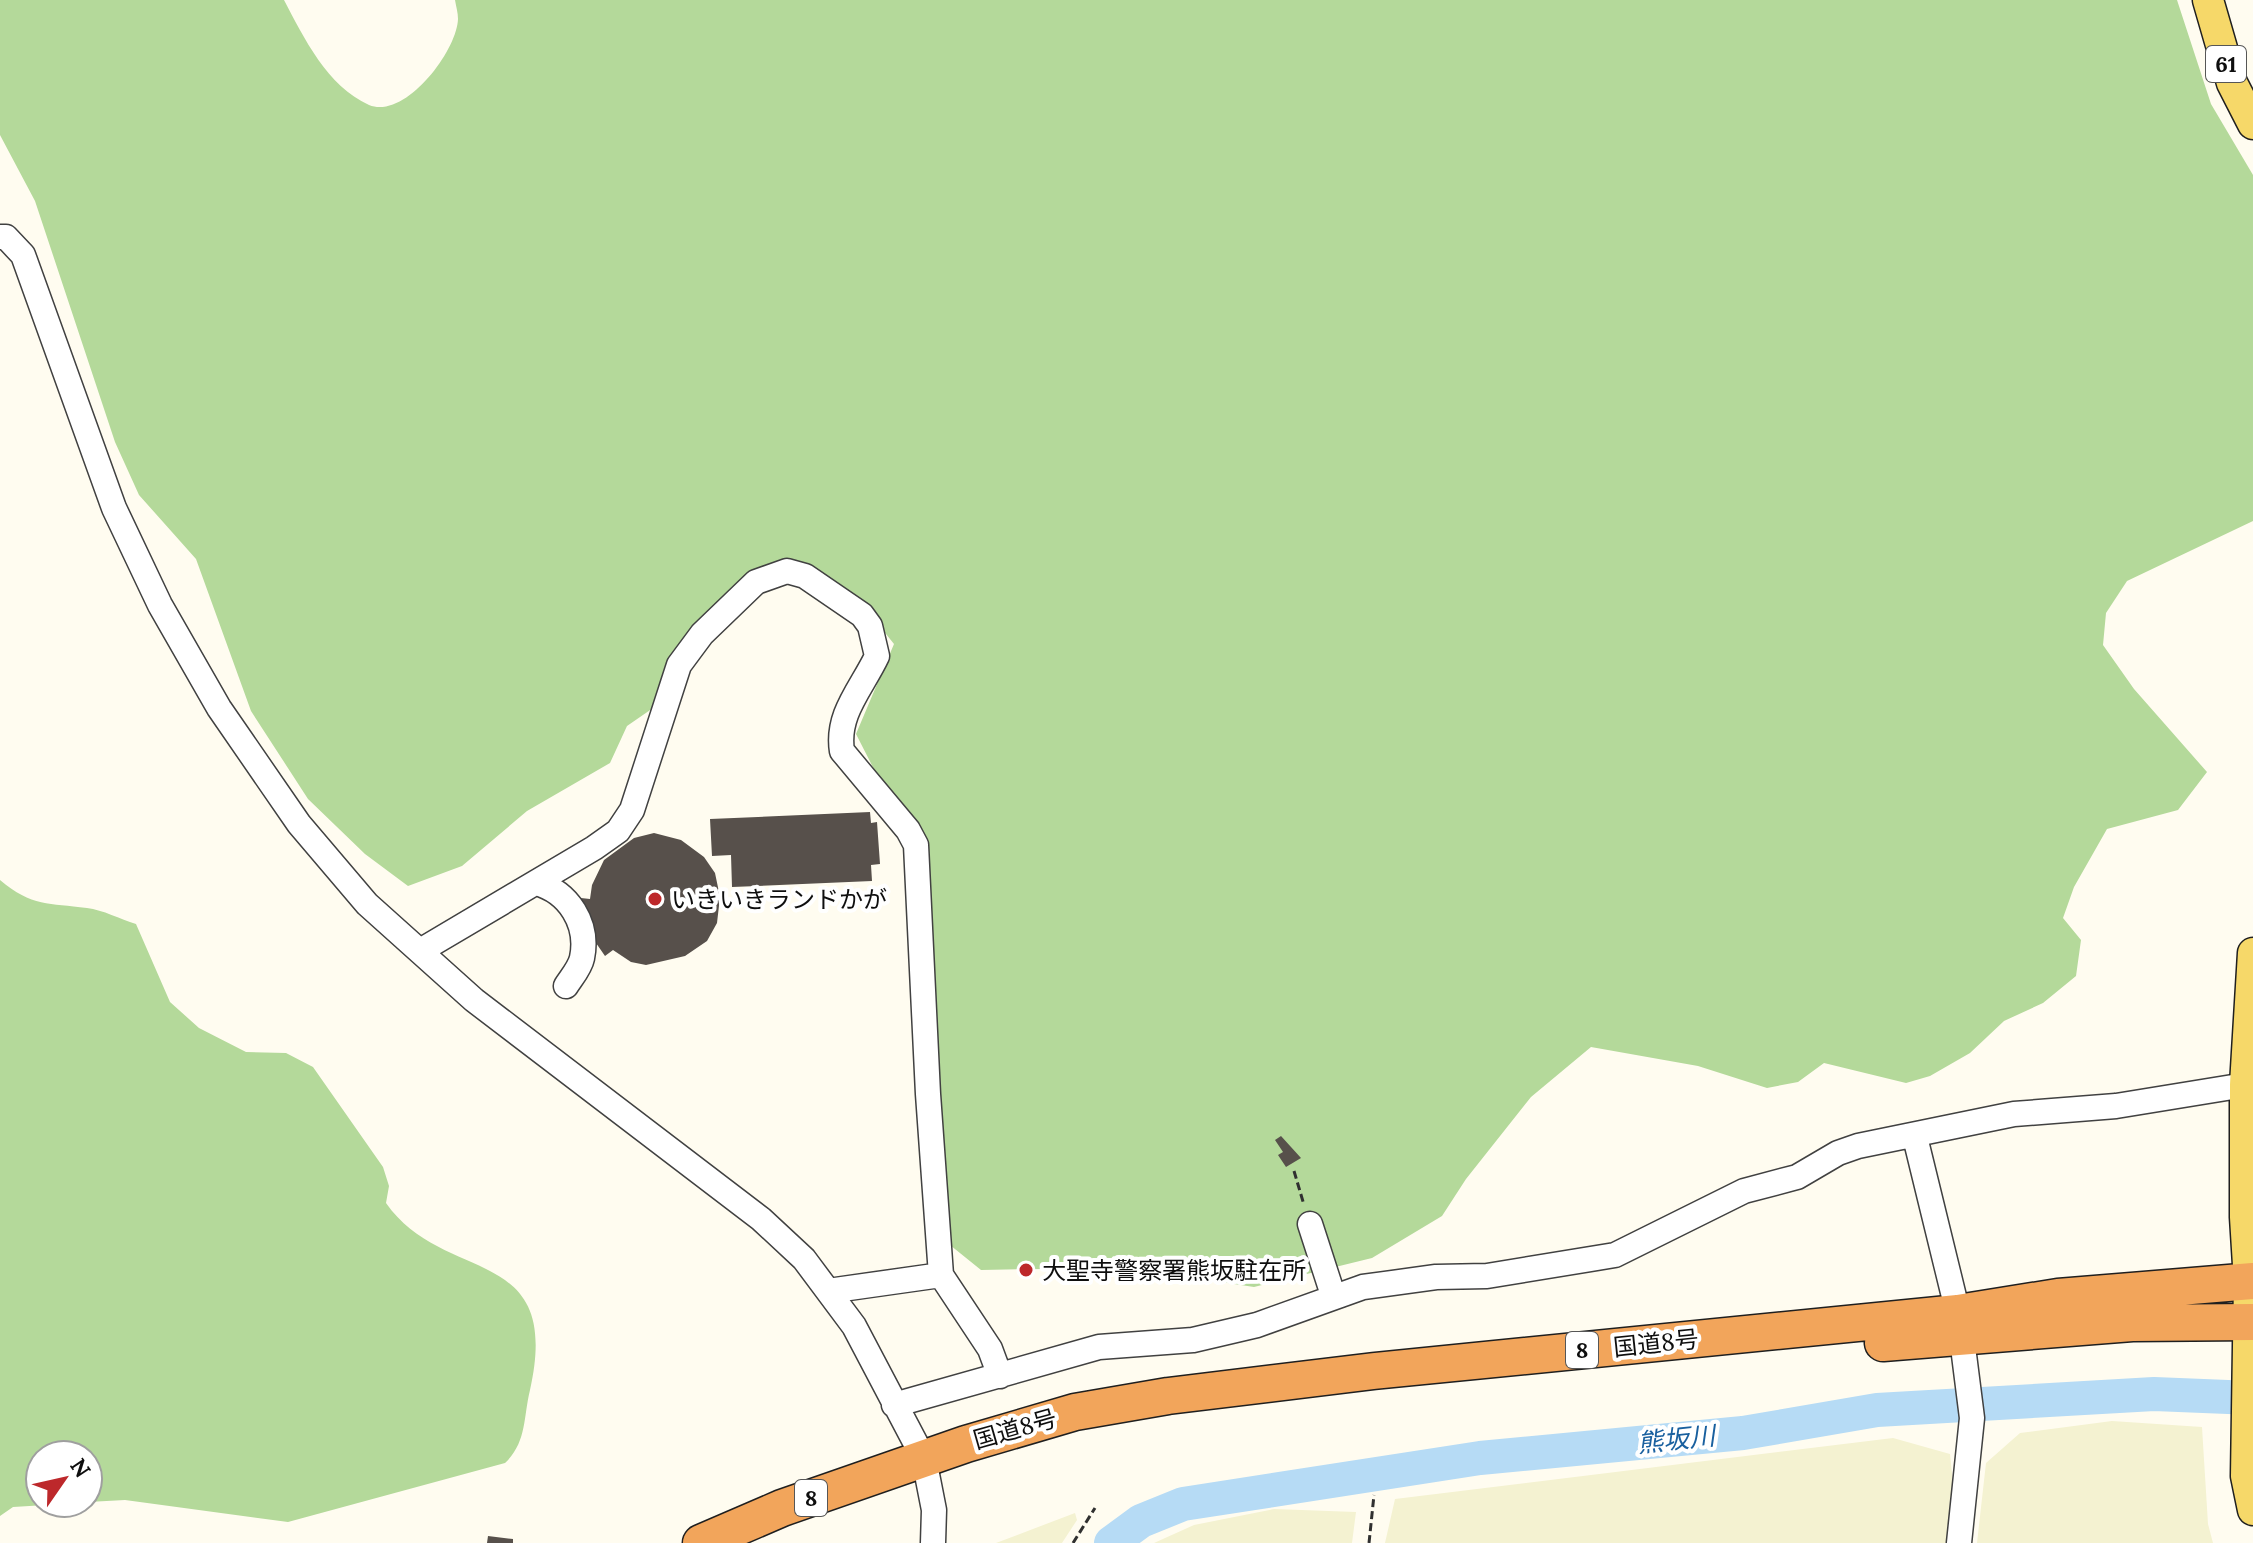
<svg xmlns="http://www.w3.org/2000/svg" width="2253" height="1543" font-family="Lora,'Noto Sans JP',serif">
  <style>
    .farmland { fill: #f4f2d1 }
    .forest { fill: #b4d99a }
    .lines { fill: none; stroke-linecap: round; stroke-linejoin: round }
    .river { stroke: #b6dbf5; stroke-width: 34 }
    .building { fill: #57504b }
    .minor-casing { stroke: #414141; stroke-width: 27 }
    .major-casing { stroke: #1f1f1f; stroke-width: 33 }
    .highway-casing { stroke: #1f1f1f; stroke-width: 39 }
    .path { stroke: #303030; stroke-width: 3; stroke-dasharray: 8 4; stroke-linecap: butt }
    .minor { stroke: #fff; stroke-width: 24 }
    .major { stroke: #f6d869; stroke-width: 30 }
    .highway { stroke: #f2a55b; stroke-width: 36 }
    .poi-dot { fill: #bd282b; stroke: #fff; stroke-width: 3 }
    .labels { text-anchor: middle; dominant-baseline: central; stroke-width: 8; stroke-linejoin: round; paint-order: stroke }
    .shield { fill: #fff; stroke: #565656; stroke-width: 2 }
    .shield-label { font-size: 22px; font-weight: bold; fill: #0e0e0e }
    .poi-label { font-size: 24px; fill: #0e0e0e; stroke: #fff; text-anchor: start }
    .street-label { font-size: 24px; fill: #0e0e0e; stroke: #fff }
    .water-label { font-size: 26px; font-style: italic; fill: #19609f; stroke: #fff }
  </style>
  <rect width="100%" height="100%" fill="#fffcf0"/>
  <path class="farmland" d="M2112,1421l90,6 6,97 5,19h-236l9,-80 34,-30z
    M1893,1438l57,16 3,30 -7,59h-561l10,-44z
    M1274,1509l82,3 -4,31h-198l40,-18z
    M1075,1513l2,7 -15,23h-66z"/>
  <path class="forest" d="M0,0h284c20,38 43,86 85,105 36,15 88,-54 89,-86 0,-6 -2,-13 -3,-19h1722l34,104 42,71v346l-126,60 -21,32 -3,32 31,44 73,83 -29,38 -71,19 -33,58 -11,31 18,22 -5,36 -33,27 -39,18 -34,32 -40,23 -24,7 -82,-20 -26,19 -31,6 -69,-22 -107,-19 -60,50 -65,82 -24,37 -70,42 -118,29 -79,-12 -36,-13 -44,6 -114,2 -31,-25 -28,-408 -41,-54 -25,-49 38,-90 -40,-50 -53,-30 -19,-2 -37,13 -53,55 -36,76 -29,20 -17,37 -83,48 -65,55 -54,20 -43,-32 -57,-55 -57,-88 -55,-152 -57,-64 -24,-53 -80,-241 -35,-66z
    M0,880c32,27 49,23 87,28 16,2 33,11 49,16l34,78 29,26 47,24 40,1 27,14 70,100 6,19 -3,17c58,83 177,39 144,187 -7,29 -3,52 -25,73l-217,59 -163,-22 -37,2v-47h-48v48h39l-66,4 -13,9z"/>
  <g class="lines">
    <path class="river" d="M1111,1543l30,-22 42,-17 297,-46 263,-25 134,-23 277,-16 99,4"/>
  </g>
  <path class="building" d="M870,812l1,11 6,-1 3,42 -9,1 1,16 -140,6 -1,-32 -19,1 -2,-37z
    M654,833l27,7 23,17 11,16 5,24 -3,26 -10,18 -22,15 -39,9 -15,-3 -18,-12 -8,6 -18,-26 -6,-32 9,1 2,-14 12,-25 30,-22z
    M1281,1136l20,22 -15,9 -8,-12 5,-3 -8,-12z
    M488,1536l25,3v4h-26z"/>
  <g class="lines">
    <g class="minor-casing">
      <path id="minor" d="M0,237h6l17,18 91,253 46,97 59,103 80,116 68,80 107,96 287,219 43,40 50,67 70,133 10,51 -1,33
        M536,883c33,9 53,41 46,75 -2,10 -11,20 -16,28
        M420,951l174,-103 24,-17 14,-21 47,-145 23,-31 54,-52 31,-11 18,5 57,39 8,11 7,30c-15,32 -41,58 -35,95l66,79 8,15 12,249 13,181 49,74 10,27
        M1915,1137l43,176
        M1310,1224l23,71
        M828,1291l113,-16
        M894,1405l205,-58 94,-7 64,-15 106,-38 73,-10 51,-1 128,-21 129,-64 53,-14 41,-24 20,-7 156,-32 102,-8 129,-21
        M1959,1543l13,-125 -10,-79"/>
    </g>
    <g class="major-casing">
      <path id="major" d="M2208,0l24,83 21,41
        M2253,953l-8,132v132l4,64 -3,195 7,34"/>
    </g>
    <g class="highway-casing">
      <path id="highway" d="M1883,1343l249,-20 121,-1
        M701,1543l81,-35 184,-64 109,-32 93,-16 206,-25 584,-58 100,-16 195,-16"/>
    </g>
    <path class="path" d="M1294,1171l10,34
      M1073,1543l22,-35
      M1369,1543l5,-48"/>
    <use href="#minor" class="minor"/>
    <use href="#major" class="major"/>
    <use href="#highway" class="highway"/>
  </g>
  <g class="poi-dot">
    <circle cx="655" cy="899" r="8"/>
    <circle cx="1026" cy="1270" r="8"/>
  </g>
  <g class="labels">
    <g class="shield">
      <rect x="2206" y="46" width="40" height="36" rx="6"/>
      <rect x="1566" y="1332" width="32" height="36" rx="6"/>
      <rect x="795" y="1480" width="32" height="36" rx="6"/>
    </g>
    <g class="shield-label">
      <text x="2226" y="64">61</text>
      <text x="1582" y="1350">8</text>
      <text x="811" y="1498">8</text>
    </g>
    <g class="poi-label">
      <text x="671" y="899">いきいきランドかが</text>
      <text x="1042" y="1270">大聖寺警察署熊坂駐在所</text>
    </g>
    <g class="street-label">
      <text transform="translate(1656 1343) rotate(-6)">国道8号</text>
      <text transform="translate(1015 1429) rotate(-16)">国道8号</text>
    </g>
    <g class="water-label">
      <text transform="translate(1676 1439) rotate(-6)">熊坂川</text>
    </g>
  </g>
  <g transform="translate(64 1479) rotate(56)"><circle r="38" fill="#ffffff" stroke="#9f9f9f" stroke-width="2"/>
  <path d="M0-6L14 30L0 20L-14 30Z" fill="#bd282b"/>
  <text y="-12" font-size="22" font-weight="bold" text-anchor="middle" fill="#0e0e0e">N</text>
  </g>
</svg>
